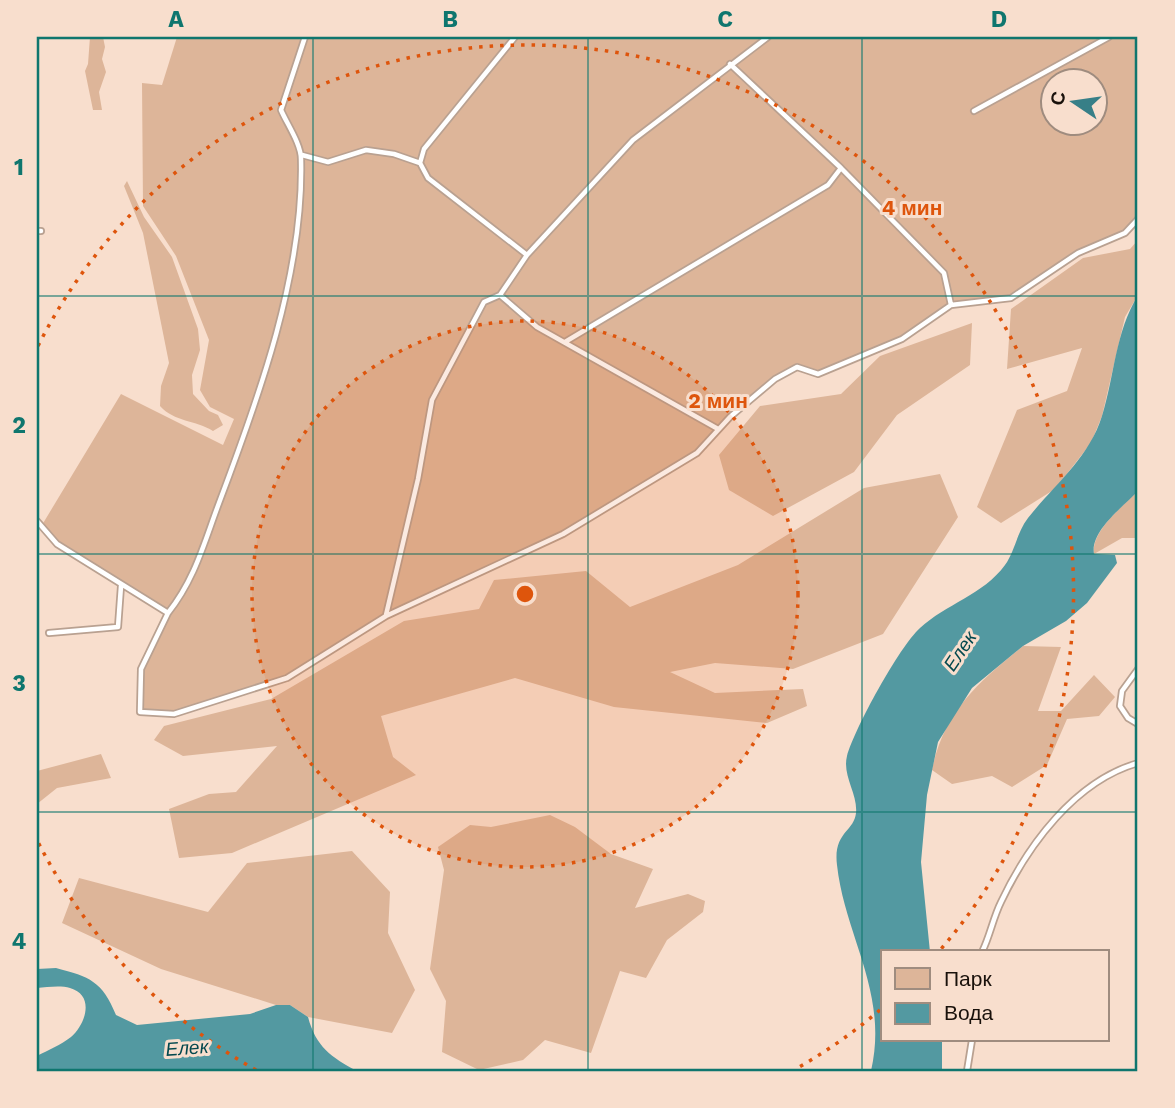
<svg xmlns="http://www.w3.org/2000/svg" width="1175" height="1108" font-family="'Work Sans',sans-serif">
  <style>
    .green { fill: #ddb599; fill-rule: evenodd }
    .water { fill: #5399a1 }
    .lines { fill: none; stroke-linecap: round; stroke-linejoin: round }
    .lane-casing { stroke: #b9a191; stroke-width: 8 }
    .lane { stroke: #fff; stroke-width: 4.5 }
    .grid { fill: none; stroke: #0f766e; stroke-width: 2; stroke-opacity: 0.55 }
    .ring { fill: none; stroke: #de550c; stroke-width: 3.5; stroke-dasharray: 3.5 7 }
    .labels { text-anchor: middle; dominant-baseline: central; stroke-width: 6; stroke-linejoin: round; paint-order: stroke }
    .water-label { font-size: 19px; font-style: italic; fill: #04484e; stroke: #f8decd }
    .centre { fill: #de550c; stroke: #f8decd; stroke-width: 3.5 }
    .ring-label { font-size: 21px; text-anchor: middle; font-weight: bold; fill: #de550c; stroke: #f8decd; stroke-width: 6; stroke-linejoin: round; paint-order: stroke }
    .neatline { fill: none; stroke: #0f766e; stroke-width: 2.5 }
    .grid-label { font-size: 23px; text-anchor: middle; font-weight: bold; fill: #0f766e }
  </style>
  <rect width="100%" height="100%" fill="#f8decd"/>
  <path class="green" d="M90,37h13l2,10 -3,12 4,13 -7,20 3,18h-9l-8,-39 3,-7z
    M177,37h961v182l-13,14 -47,20 -67,45 -60,7 -49,34 -84,35 -21,-7 -22,12 -45,37 -33,37 -134,81 -177,82 -99,62 -113,36 -34,-2 1,-43 26,-56 -110,-69 -15,-19 79,-131 102,51 11,-26 -24,-12 -10,-17 9,-50 -33,-84 -33,-50 -1,-123 20,2zM1052,80h42v42h-42z
    M127,181l17,36 28,40 26,72 2,21 -8,25 1,19 16,17 9,4 5,10 -10,6c-17,-11 -39,-9 -53,-25l1,-20 8,-23 -26,-130 -19,-47z
    M1138,240v55l-13,22 -23,99 -11,27 -36,46 -54,34 -24,-16 40,-97 50,-19 15,-43 -75,21 4,-60 72,-51 47,-9z
    M972,323l-2,42 -73,50 -43,57 -81,44 -44,-26 -10,-35 41,-49 81,-12 39,-38z
    M940,474l18,43 -75,117 -90,35 -78,-6 -45,9 45,21 88,-4 4,17 -40,17 -153,-16 -99,-29 -134,38 12,41 23,18 -184,78 -53,5 -10,-49 40,-15 27,-2 41,-46 -94,10 -29,-16 10,-14 107,-27 133,-78 75,-12 15,-29 92,-9 44,36 108,-42 126,-77z
    M1138,491v47h-16l-28,16c-3,-23 28,-47 44,-63z
    M1023,646l38,1 -23,64h23l33,-36 21,22 -16,19 -32,3 -20,46 -35,22 -20,-11 -40,8 -20,-14c12,-59 47,-88 91,-124z
    M101,754l10,24 -54,10 -20,16v-33z
    M550,815l25,12 36,27 42,15 -18,39 53,-14 17,7 -2,11 -36,28 -21,38 -26,-7 -29,82 -46,-13 -22,20 -44,10 -37,-18 4,-51 -16,-32 14,-99 -6,-23 32,-22 21,2z
    M352,851l38,41 -2,41 27,57 -23,43 -84,-16 -18,-12h-14l-115,-36 -99,-46 17,-45 129,34 39,-49z"/>
  <path class="water" d="M1138,295v196c-15,16 -48,40 -44,63l21,1 2,8 -30,40 -21,18 -43,25 -51,42 -34,54 -11,53 -6,67 9,90h-47v88h59v31h-71c18,-78 -26,-134 -34,-206 -4,-33 17,-33 19,-52 2,-19 -14,-37 -9,-57 8,-28 52,-109 73,-128 26,-24 63,-33 85,-63 10,-14 12,-33 23,-47 26,-33 61,-60 74,-102 13,-42 13,-83 36,-121z
    M56,968c34,9 46,13 60,47l21,10 113,-11 26,-9h14l18,12c8,30 23,40 49,54h-320v-15c11,-6 24,-11 34,-19 15,-13 24,-42 -1,-49 -9,-3 -23,-1 -33,0v-19z"/>
  <g class="lines">
    <g class="lane-casing">
      <path id="lane" d="M515,37l-91,112 -4,14 8,15 99,77
        M730,64l111,104 103,105 7,32
        M974,111l135,-74
        M302,155l26,7 38,-12 28,4 26,9
        M37,231h4
        M500,295l37,32 181,102
        M565,342l263,-157 13,-17
        M37,521l20,23 111,69 -27,56 -1,43 34,2 113,-36 99,-62 177,-82 134,-81 33,-36 45,-38 22,-12 21,7 84,-35 49,-34 60,-7 67,-45 47,-20 13,-14
        M168,613c27,-34 36,-70 51,-110 40,-106 85,-230 82,-344 0,-15 -14,-35 -20,-49l24,-73
        M386,615l32,-136 14,-79 52,-98 16,-7 27,-40 106,-115 135,-103
        M49,633l69,-6 3,-41
        M1138,669l-16,22 -2,15 8,12 10,6
        M982,952c8,-16 11,-34 19,-50 27,-57 74,-121 137,-139
        M967,1071l5,-31"/>
    </g>
    <use href="#lane" class="lane"/>
  </g>
  <path class="grid" d="M313,37v1034M588,37v1034M862,37v1034M37,296h1101M37,554h1101M37,812h1101"/>
  <circle cx="525" cy="594" r="273" fill="#de550c" fill-opacity=".12"/>
  <g class="ring">
    <circle cx="525" cy="594" r="273"/>
    <path d="M880 1010A547 547 0 0 1 794 1070M256 1070A547 547 0 0 1 38 842M38 346A547 547 0 1 1 941 949"/>
  </g>
  <g class="labels">
    <g class="water-label">
      <text transform="translate(960 651) rotate(-56)">Елек</text>
      <text transform="translate(187 1048) rotate(-4)">Елек</text>
    </g>
  </g>
  <circle cx="525" cy="594" r="10" class="centre"/>
  <g class="ring-label">
    <text x="912" y="215">4 мин</text>
    <text x="718" y="408">2 мин</text>
  </g>
  <rect width="1175" height="1108" fill="none" stroke="#f8decd" stroke-width="77"/>
  <rect x="881" y="950" width="228" height="91" fill="#f8decd" stroke="#9f8c7f" stroke-width="2"/>
  <rect x="895" y="968" width="35" height="21" fill="#ddb599" stroke="#9f8c7f" stroke-width="2"/>
  <text x="944" y="986" font-size="21" fill="#19110b">Парк</text>
  <rect x="895" y="1003" width="35" height="21" fill="#5399a1" stroke="#9f8c7f" stroke-width="2"/>
  <text x="944" y="1020" font-size="21" fill="#19110b">Вода</text>
  <g transform="translate(1074 102) rotate(283)"><circle r="33" fill="#f8decd" stroke="#9f8c7f" stroke-width="2"/>
  <path d="M0-5L12 26L0 18L-12 26Z" fill="#377f87"/>
  <text y="-10" font-size="19" font-weight="bold" text-anchor="middle" fill="#19110b">С</text>
  </g>
  <rect x="38" y="38" width="1098" height="1032" class="neatline"/>
  <g class="grid-label">
    <text x="176" y="27">A</text>
    <text x="450" y="27">B</text>
    <text x="725" y="27">C</text>
    <text x="999" y="27">D</text>
    <text x="19" y="175">1</text>
    <text x="19" y="433">2</text>
    <text x="19" y="691">3</text>
    <text x="19" y="949">4</text>
  </g>
</svg>
